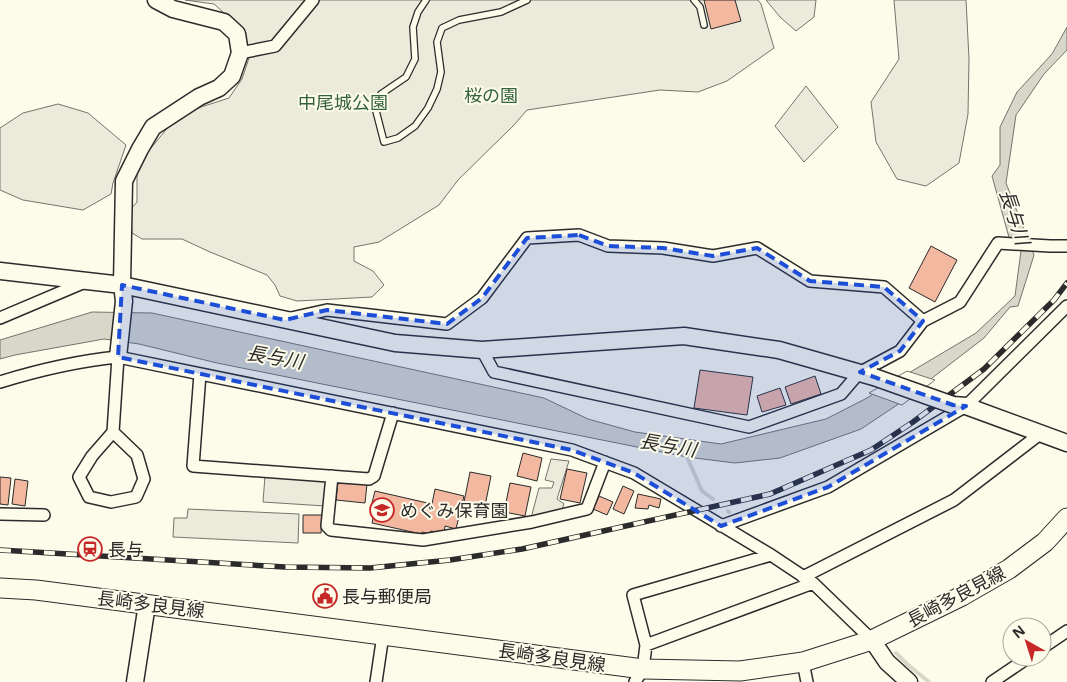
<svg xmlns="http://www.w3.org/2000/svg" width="1067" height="682" font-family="'Open Sans','Noto Sans JP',sans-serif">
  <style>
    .green { fill: #ecebdb; stroke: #74746e }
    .parking { fill: #eceadb; stroke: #74746e }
    .water { fill: #d8d7c9; stroke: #74746e }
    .pier { fill: #fdfbea; stroke: #74746e }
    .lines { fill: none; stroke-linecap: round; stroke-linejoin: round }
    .stream { stroke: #d8d7c9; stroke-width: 4 }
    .building { fill: #f2b8a0; stroke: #2b2b2b }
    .lane-casing { stroke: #2b2b2b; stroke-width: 8 }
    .street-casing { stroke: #2b2b2b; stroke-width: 14 }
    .secondary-casing { stroke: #2b2b2b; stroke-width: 19 }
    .primary-casing { stroke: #2b2b2b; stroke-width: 21 }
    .lane { stroke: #fdfbea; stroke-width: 5.5 }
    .street { stroke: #fdfbea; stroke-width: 11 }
    .secondary { stroke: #fdfbea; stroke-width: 16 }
    .primary { stroke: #fdfbea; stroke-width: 19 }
    .rail-casing { stroke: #2b2b2b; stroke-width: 5.5 }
    .rail { stroke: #fdfbea; stroke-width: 4; stroke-dasharray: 11; stroke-linecap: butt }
    .secondary-bridge-casing { stroke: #2b2b2b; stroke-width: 19; stroke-linecap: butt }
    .secondary-bridge { stroke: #fdfbea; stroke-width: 16 }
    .marked { fill: #1d4ed8; fill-opacity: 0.2; stroke: #1d4ed8; stroke-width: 4; stroke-dasharray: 10 6; stroke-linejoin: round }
    .labels { text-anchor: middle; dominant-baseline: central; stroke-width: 4; stroke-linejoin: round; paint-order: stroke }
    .park-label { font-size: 18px; fill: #34623c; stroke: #fdfbea }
    .poi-label { font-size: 18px; fill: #2b2b2b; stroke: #fdfbea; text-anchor: start }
    .street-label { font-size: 18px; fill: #2b2b2b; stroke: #fdfbea }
    .water-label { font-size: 19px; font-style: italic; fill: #2b2b2b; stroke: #fdfbea }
  </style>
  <rect width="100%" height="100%" fill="#fdfbea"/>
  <path class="green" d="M185,0h573l3,4 13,44 -47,33 -29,11 -38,-2 -133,20 -14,16 -55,54 -19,25 -60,37 -25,5v14l19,10 11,14 -12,12 -75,4 -17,-5 -5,-11 -8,-10 -57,-23 -28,-13h-40l-10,-6 -2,-23 7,-8v-37l37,-45 27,-13 28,-9 13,-19 7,-21 -3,-18 -12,-18 -20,-18z
    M766,0h50l-2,17 -18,14 -16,-14z
    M894,0h72l3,59 -1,55 -9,49 -33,23 -29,-7 -21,-37 -5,-40 28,-43z
    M806,86l32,41 -34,35 -29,-36z
    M265,476l62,3 -2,27 -62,-4z"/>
  <path class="parking" d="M58,104l30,9 38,32 -13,38 -2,11 -28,16 -60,-10 -23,-10v-62l23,-15z
    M551,459l18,2 -12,38 7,5 -4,10 -29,4 8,-30h13l2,-6 -9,-2z
    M188,509l111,5 -1,29 -125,-6 1,-19h13z"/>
  <path class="water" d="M1067,27v23l-23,24 -28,41 -10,68 28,72 -16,51 -8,1 -26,31 -87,67 -36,24 -81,29 -45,5 -48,-6 -470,-94 -78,-19 -35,-5 -89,16 -15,4v-19l92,-28 60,1 392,85 44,21 47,13 86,12 105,-25 39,-20 111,-66 39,-37 6,-45 -11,-10 -18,-65 8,-11v-38l17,-35 35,-38z"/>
  <path class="pier" d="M907,371l28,9 -33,25 -33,-12z"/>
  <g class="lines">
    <path class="stream" d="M687,457l15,34 11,8
      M728,511l1,1
      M896,653l11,11 22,18"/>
  </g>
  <path class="building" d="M704,0h31l6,21 -30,8z
    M931,246l26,14 -22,42 -26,-14z
    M700,370l53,7 -6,38 -53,-7z
    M815,376l6,18 -30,10 -6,-17z
    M780,388l6,17 -24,7 -5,-16z
    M523,453l19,5 -5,23 -20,-5z
    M567,469l20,4 -7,30 -20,-4z
    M470,472l21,4 -6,30 -21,-4z
    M0,477l11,1 -3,27 -8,-1z
    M15,479l13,2 -3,25 -13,-2z
    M338,481l29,3 -2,19 -29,-3z
    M510,483l21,4 -6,29 -21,-4z
    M623,486l11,5 -10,23 -11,-5z
    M435,489l29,7 -8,33 -11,-3 -1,8 -13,-3 -1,3 -8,-2 -1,2 -49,-11 4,-19 -4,-1 3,-12 57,13z
    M638,494l23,5 -2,9 -10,-3 -1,4 -13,-1z
    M599,496l14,6 -6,13 -14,-6z
    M303,515h19l-1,18h-18z"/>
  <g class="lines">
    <g class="lane-casing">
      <path id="lane" d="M426,0l-8,12 -5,15 2,32 -9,18 -25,17 -5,17 8,31 14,-4 17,-12 13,-18 9,-19 4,-17 -4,-30 5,-14 17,-8 42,-8 26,-12
        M694,0l6,7 4,18"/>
    </g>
    <g class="street-casing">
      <path id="street" d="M240,53l35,-7 38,-46
        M0,318l85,-36
        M291,318l36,-8 120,14 35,-26 45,-60 52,-3 29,11 55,2 50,8 44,-8 53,33 74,6 39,34 37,-19 38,-59 52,3h16
        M482,350l12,22 255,55 92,-33 18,-21 41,-22 23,-30
        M200,374l-7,92 176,13 5,-3 19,-63
        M0,382c39,-12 77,-21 118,-25l454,93 62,23 137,82 42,28 59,57
        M113,432l24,23 7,24 -8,18 -25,5 -22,-5 -10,-20 13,-21 21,-24 5,-75
        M332,476l-5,50 4,4 92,10 109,-18 55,-13 18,-47
        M0,514l44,1
        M721,526l107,-39 138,-81 101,-100
        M803,577l151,-77 86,-66
        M646,645l167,-62
        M1042,648l25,-17
        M803,662l4,20
        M376,682l7,-47
        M635,682l8,-13 3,-24 -13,-50 138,-40
        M992,682l37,-25"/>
    </g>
    <g class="secondary-casing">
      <path id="secondary" d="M0,271l122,14 273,58 87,7 202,-14 95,14 95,27
        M118,357l6,-56 -2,-16 2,-104 16,-32 13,-22 46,-30 20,-9 13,-12 8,-23 -3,-19 -13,-12 -51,-13 -17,-9
        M953,405l13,1 101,37
        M872,640l15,22 22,20
        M135,682l12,-78"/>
    </g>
    <g class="primary-casing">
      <path id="primary" d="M0,588l36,2 607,79 97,2 63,-9 69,-22 90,-44 47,-27 36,-27 22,-24"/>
    </g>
    <use href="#lane" class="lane"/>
    <use href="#street" class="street"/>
    <use href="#secondary" class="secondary"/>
    <use href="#primary" class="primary"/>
    <g class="rail-casing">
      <path id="rail" d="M0,550l285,17 85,1 80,-8 72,-11 248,-55 101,-44 42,-28 71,-53 70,-69 13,-17"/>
    </g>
    <use href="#rail" class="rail"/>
    <g class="secondary-bridge-casing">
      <path id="secondary-bridge" d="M874,377l79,28"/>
    </g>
    <use href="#secondary-bridge" class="secondary-bridge"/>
  </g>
  <path class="marked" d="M579,235l29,11 55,2 50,8 44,-8 53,33 74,6 39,34 -23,30 -40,21 93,33 13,1 -138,81 -107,39 -87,-53 -62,-23 -454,-93 4,-72 163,35 42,-10 120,14 35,-26 45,-60z"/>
  <defs>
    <g id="school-ring" transform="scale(1.25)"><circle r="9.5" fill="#fdfbea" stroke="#c62828" stroke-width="1.5"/><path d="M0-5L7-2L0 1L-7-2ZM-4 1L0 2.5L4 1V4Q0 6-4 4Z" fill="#c62828"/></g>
    <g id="station-ring" transform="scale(1.25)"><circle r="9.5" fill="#fdfbea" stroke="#c62828" stroke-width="1.5"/><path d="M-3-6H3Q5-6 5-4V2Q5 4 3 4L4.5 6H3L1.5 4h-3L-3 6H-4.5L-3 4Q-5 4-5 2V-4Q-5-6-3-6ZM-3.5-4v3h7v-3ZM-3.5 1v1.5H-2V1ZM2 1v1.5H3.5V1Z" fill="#c62828"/></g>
    <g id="civic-ring" transform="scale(1.25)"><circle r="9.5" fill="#fdfbea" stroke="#c62828" stroke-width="1.5"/><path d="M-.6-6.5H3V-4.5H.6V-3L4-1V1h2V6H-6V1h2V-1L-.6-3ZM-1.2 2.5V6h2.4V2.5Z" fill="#c62828"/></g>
  </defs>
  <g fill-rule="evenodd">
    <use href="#school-ring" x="382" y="510"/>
    <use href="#station-ring" x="90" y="549"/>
    <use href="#civic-ring" x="325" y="596"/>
  </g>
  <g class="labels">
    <g class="park-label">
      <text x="491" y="95">桜の園</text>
      <text x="343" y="102">中尾城公園</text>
    </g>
    <g class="poi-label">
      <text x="400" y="510">めぐみ保育園</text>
      <text x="108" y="549">長与</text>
      <text x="342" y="596">長与郵便局</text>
    </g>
    <g class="street-label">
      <text transform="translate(956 596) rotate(-28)">長崎多良見線</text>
      <text transform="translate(151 604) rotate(7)">長崎多良見線</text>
      <text transform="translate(552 657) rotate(8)">長崎多良見線</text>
    </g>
    <g class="water-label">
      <text transform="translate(1015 217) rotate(72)">長与川</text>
      <text transform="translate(275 357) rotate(10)">長与川</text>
      <text transform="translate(668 445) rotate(10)">長与川</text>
    </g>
  </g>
  <g transform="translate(1027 642) rotate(321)"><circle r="24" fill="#fdfbea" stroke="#a9a89e"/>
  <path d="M0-4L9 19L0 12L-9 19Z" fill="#c62828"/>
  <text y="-8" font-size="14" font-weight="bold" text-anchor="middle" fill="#2b2b2b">N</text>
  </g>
</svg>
